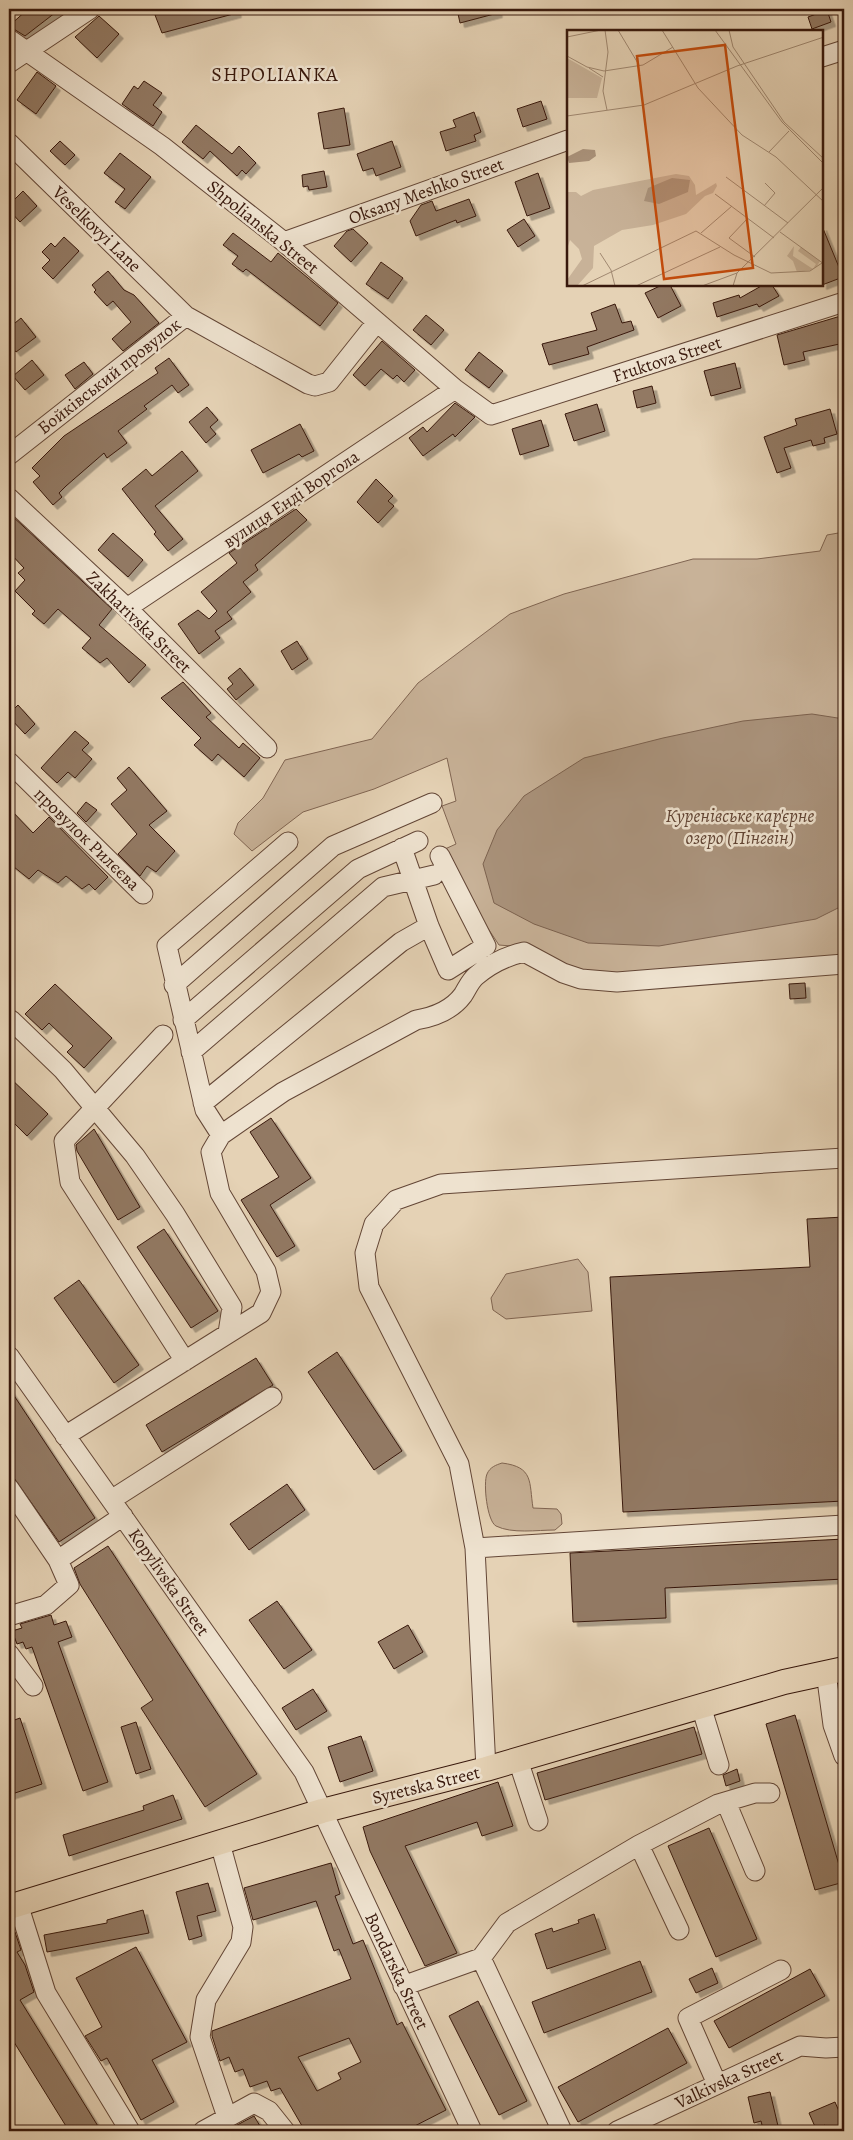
<svg xmlns="http://www.w3.org/2000/svg" width="853" height="2140" font-family="Alegreya,serif">
  <style>
    .green { fill: #c8b298; stroke: #806552 }
    .water { fill: #aa937c; stroke: #7c624f }
    .building { fill: #927964; stroke: #38180c; fill-rule: evenodd; filter: url(#shadow) }
    .lines { fill: none; stroke-linecap: round; stroke-linejoin: round }
    .minor-casing { stroke: #634636; stroke-width: 21 }
    .major-casing { stroke: #38180c; stroke-width: 26 }
    .minor { stroke: #eee2cf; stroke-width: 19 }
    .major { stroke: #e5d2b5; stroke-width: 24 }
    .labels { text-anchor: middle; dominant-baseline: central; stroke-width: 5; stroke-linejoin: round; paint-order: stroke }
    .street-label { font-size: 18px; fill: #38180c; stroke: #eee2cf }
    .water-label { font-size: 19px; font-style: italic; fill: #604333; stroke: #eee2cf }
    .quarter-label { font-size: 20px; letter-spacing: 1px; fill: #38180c; stroke: #eee2cf }
    .inset-road { fill: none; stroke: #a08871; stroke-width: 1 }
    .view { fill: #c54c0c; fill-opacity: 0.15; stroke: #c54c0c; stroke-width: 2.5 }
    .inset-edge { fill: none; stroke: #38180c; stroke-width: 2.5 }
  </style>
  <defs>
    <filter id="shadow"><feDropShadow dx="4.5" dy="4.5" stdDeviation="0" flood-color="#0004"/></filter>
  </defs>
  <rect width="100%" height="100%" fill="#e5d2b5"/>
  <filter id="stains"><feTurbulence type="fractalNoise" baseFrequency=".004" numOctaves="4"/><feColorMatrix values="0 0 0 0 .2 0 0 0 0 .09 0 0 0 0 .02 0 0 0 .5 -.17"/></filter>
  <radialGradient id="worn" r=".72"><stop offset=".6" stop-color="#630" stop-opacity="0"/><stop offset="1" stop-color="#630" stop-opacity=".3"/></radialGradient>
  <path class="green" d="M844,532v429l-267,15 -54,-29 -24,-2 -24,-36 -30,-60 11,-5 -14,-38 14,-5 -9,-43 -73,31 -71,23 -51,39 -18,-17 4,-11 25,-25 22,-38 87,-21 46,-56 92,-69 54,-20 129,-35h64l63,-8 7,-16z
    M578,1259l10,13 4,39 -86,8 -13,-9 -2,-12 15,-24z
    M502,1463c32,4 27,19 31,45l24,1 4,5 1,10 -7,6c-18,0 -43,4 -59,-4 -9,-5 -13,-43 -9,-52 3,-7 9,-9 15,-11z"/>
  <path class="water" d="M812,714l32,5v186l-28,14 -157,27 -71,-3 -54,-19 -40,-21 -11,-39 14,-34 27,-34 60,-38 79,-20 80,-17z"/>
  <path class="building" d="M28,9h32l-35,27 -16,-10z
    M177,9h59l1,4 -75,20 -7,-18z
    M457,9h40l1,4 -38,10z
    M827,10l4,12 -19,7 -4,-12z
    M99,16l20,18 -22,24 -22,-21z
    M37,72l19,14 -20,28 -19,-14z
    M144,81l18,12 -9,12 9,7 -9,14 -31,-22 12,-18 4,3z
    M541,101l6,18 -24,8 -6,-18z
    M344,108l6,37 -26,4 -6,-36z
    M474,112l7,20 -7,3 2,6 -30,10 -6,-19 16,-5 -3,-7z
    M196,125l36,29 7,-8 17,17 -10,11 -4,-4 -5,6 -27,-25 -7,8 -21,-17z
    M60,141l15,14 -10,10 -15,-14z
    M392,141l9,26 -25,9 -3,-8 -10,3 -6,-17z
    M120,153l31,24 -26,32 -10,-7 10,-13 -21,-16z
    M324,171l3,16 -18,3 -1,-4 -5,1 -1,-12z
    M538,173l12,35 -23,8 -12,-34z
    M23,191l14,15 -17,16 -11,-12v-5z
    M469,199l7,17 -19,7 -1,-3 -40,16 -6,-15 11,-16 11,-4 4,10z
    M524,219l11,17 -17,11 -11,-17z
    M822,226l21,51 -21,8z
    M353,229l15,14 -17,19 -17,-16 13,-15z
    M233,233l38,29 7,-9 60,50 -18,23 -74,-57 -3,3 -11,-8 6,-8 -15,-11z
    M64,237l15,14 -26,28 -11,-11 8,-8 -8,-8 9,-9 4,4z
    M381,262l22,16 -15,21 -22,-15z
    M108,271l16,19 10,5 25,28 -36,28 -11,-12 19,-17 -18,-21 -6,5 -13,-14 2,-2 -4,-5z
    M662,285h8l11,21 -23,12 -13,-25z
    M763,285h9l7,11 -20,11 -2,-3 -40,13 -4,-14 26,-8 1,3z
    M615,304l7,19 9,-2 3,9 -47,17 2,7 -40,11 -7,-21 55,-14 -6,-17z
    M426,315l18,15 -13,15 -18,-15z
    M844,315v28l-41,9 2,8 -21,5 -7,-30z
    M21,318l15,19 -20,15 -7,-9v-15z
    M382,341l33,29 -11,12 -7,-7 -4,4 -12,-10 -16,17 -12,-11z
    M479,352l24,19 -14,17 -24,-18z
    M169,358l20,27 -11,8 -6,-8 -28,21 3,3 -29,22 9,12 -20,15 -3,-5 -38,33 -7,7 3,4 -9,8 -20,-23 7,-6 -8,-8 32,-32 94,-63 -3,-5z
    M32,360l12,15 -19,15 -12,-14z
    M84,362l9,12 -18,15 -10,-14z
    M735,363l6,25 -30,8 -7,-25z
    M652,386l4,17 -19,5 -4,-17z
    M455,403l20,14 -20,20 -2,-3 -30,22 -14,-18 14,-11 4,5z
    M597,404l8,27 -31,10 -9,-27z
    M207,407l11,13 -8,7 6,7 -10,9 -17,-21z
    M830,409l7,25 -13,4 1,5 -12,3 -2,-6 -27,8 7,20 -14,5 -13,-36 33,-12 -2,-6z
    M541,420l8,26 -29,9 -8,-26z
    M300,424l14,27 -12,6 -3,-3 -36,19 -12,-23z
    M182,451l16,20 -43,35 28,33 -15,12 -14,-17 2,-2 -34,-43 24,-20 6,7z
    M376,479l17,17 -5,5 6,5 -16,17 -21,-21z
    M296,509l11,11 -52,45 3,5 -15,12 8,10 -24,20 5,7 -17,12 5,7 -21,16 -21,-30 20,-14 11,9 8,-8 -16,-19 36,-29 -8,-10z
    M9,513l103,96 -13,16 47,40 -17,18 -22,-25 -7,5 -18,-15 9,-10 -33,-29 -14,15 -12,-10 3,-3 -20,-20 10,-11 -7,-7 6,-5 -15,-16z
    M113,533l30,27 -15,17 -30,-27z
    M297,641l11,18 -16,11 -11,-19z
    M240,668l14,17 -18,15 -9,-11 6,-5 -5,-6z
    M183,682l28,31 -5,4 33,31 4,-5 17,15 -16,19 -26,-23 -6,7 -18,-16 7,-7 -40,-40z
    M18,705l17,19 -10,10 -16,-17v-3z
    M75,731l14,12 -7,7 10,9 -17,19 -7,-6 -11,11 -16,-15z
    M129,767l38,44 -18,14 26,26 -19,21 -9,-6 -7,10 -22,-22 19,-20 -26,-30 16,-14 -10,-12z
    M86,802l11,8 -11,12 -9,-9z
    M9,808l24,25 16,-16 59,60 -13,13 -6,-6 -7,5 -16,-13 -8,7 -20,-13 -9,9 -20,-16z
    M805,983l1,15 -16,1 -1,-15z
    M55,984l57,54 -28,30 -17,-16 6,-6 -24,-23 -7,7 -17,-16z
    M9,1077l39,37 -21,22 -18,-18z
    M271,1118l40,60 -41,27 25,41 -18,11 -36,-57 38,-23 -29,-45z
    M94,1129l46,78 -22,13 -41,-69 -1,-6z
    M844,1217v284l-221,11 -13,-235 200,-10 -3,-48z
    M164,1229l54,82 -27,17 -54,-81z
    M79,1280l60,85 -25,18 -60,-85z
    M337,1352l65,99 -28,19 -66,-98z
    M256,1358l17,27 -111,67 -16,-27z
    M9,1388l86,130 -36,24 -50,-71z
    M287,1484l18,26 -56,40 -19,-26z
    M844,1539v40l-179,9 1,30 -93,4 -3,-69z
    M108,1546l149,228 -52,33 -64,-99 12,-8 -73,-116 -6,-16z
    M277,1601l35,49 -28,19 -35,-49z
    M51,1615l3,10 12,-4 6,16 -14,5 50,140 -25,9 -51,-144 -6,2 -3,-7 -6,2 -5,-13 10,-3 -2,-4z
    M408,1625l15,27 -29,17 -16,-27z
    M313,1689l14,22 -31,19 -14,-22z
    M795,1715l49,167 -29,8 -49,-166z
    M20,1718l22,66 -33,11v-73z
    M136,1722l15,47 -15,5 -15,-47z
    M694,1727l8,27 -157,46 -8,-27z
    M361,1736l12,35 -33,11 -12,-35z
    M737,1769l3,12 -14,5 -3,-11z
    M498,1782l15,44 -31,10 -5,-14 -72,24 52,107 -32,13 -55,-115 -7,-24z
    M173,1795l9,24 -113,37 -6,-21 81,-25 -1,-4z
    M709,1828l48,111 -41,18 -48,-111z
    M331,1863l9,31 -5,2 18,48 10,-4 34,85 5,-3 44,88 -41,21h-100l-25,-43 -9,3 -4,-10 -17,6 -7,-18 -8,3 -6,-15 -9,4 -8,-25v-5l139,-52 -12,-30 -5,2 -18,-50 -63,19 -9,-32zM349,2038l12,24 -23,11 3,6 -24,12 -19,-34z
    M208,1883l8,28 -19,5 5,20 -13,4 -13,-48z
    M143,1910l6,23 -102,19 -3,-17 63,-12v-3z
    M594,1914l12,35 -59,20 -12,-35 17,-6 1,4 26,-9 -1,-3z
    M15,1932l6,18 -4,2 8,13 9,27 -14,8 81,131h-32l-60,-97v-99z
    M136,1947l51,95 -35,18 22,42 -33,18 -34,-62 -6,3 -16,-25 17,-9 -26,-49z
    M640,1961l12,31 -108,41 -12,-31z
    M712,1968l6,15 -22,10 -7,-14z
    M810,1969l15,27 -96,52 -15,-27z
    M478,2001l49,100 -28,14 -50,-99z
    M668,2028l19,35 -109,59 -20,-35z
    M770,2092l8,34 -15,3 -2,-8 -7,2 -6,-26z
    M835,2102l9,21v8h-16l-3,-6 -9,4 -7,-16z
    M254,2116l9,15h-37z"/>
  <g class="lines">
    <g class="minor-casing">
      <path id="minor" d="M9,39l153,107 122,96 171,147 36,26 353,-113
        M822,57l22,-7
        M9,63l81,-54
        M9,143l177,173 122,68 7,2 14,-4 47,-59
        M284,242l284,-102
        M9,455l177,-139
        M9,498l118,110 140,140
        M127,608l328,-219
        M9,762l134,132
        M402,848l27,78 19,44 38,-24 -46,-90
        M174,985l159,-139 99,-43
        M11,1020l52,50 72,86 40,58 57,93 -4,26
        M183,1020l175,-151 60,-28
        M163,1035l-99,106 6,41 115,179
        M191,1052l192,-165 51,-12
        M203,1103l198,-161 28,-16
        M221,1135l-16,-25 -38,-164 121,-104
        M9,1356l295,416 168,359
        M65,1436l196,-123 10,-21 -5,-21 -46,-78 -9,-41 10,-17 62,-43 133,-72c18,-3 36,-10 47,-25 4,-6 7,-14 13,-19 14,-12 31,-20 48,-24l39,21 18,6 36,3 227,-18
        M9,1488l49,72 11,25 -23,20 -37,11
        M111,1500l161,-103
        M475,1548l369,-23
        M58,1560l65,-44
        M9,1654l24,32
        M826,1672l7,53 11,31
        M701,1706l18,59
        M518,1760l20,61
        M486,1769l-11,-221 -16,-84 -90,-177 -4,-34 9,-29 22,-24 45,-16 403,-26
        M726,1802l29,69
        M220,1843l23,84 -2,15 -35,58 -6,37 27,80
        M639,1845l40,85
        M18,1904l28,89 84,138
        M481,1958l81,173
        M403,1986l78,-28 26,-35 132,-78 79,-41 37,-11h15
        M717,2084l-29,-66 93,-48
        M203,2131l51,-28 15,8 16,20
        M617,2131l183,-85 26,2 18,-1"/>
    </g>
    <g class="major-casing">
      <path id="major" d="M9,1907l313,-96 164,-42 298,-87 60,-13"/>
    </g>
    <use href="#minor" class="minor"/>
    <use href="#major" class="major"/>
  </g>
  <g class="labels">
    <g class="street-label">
      <text transform="translate(426 191) rotate(-20)">Oksany Meshko Street</text>
      <text transform="translate(263 227) rotate(39)">Shpolianska Street</text>
      <text transform="translate(97 229) rotate(44)">Veselkovyi Lane</text>
      <text transform="translate(667 359) rotate(-18)">Fruktova Street</text>
      <text transform="translate(109 376) rotate(-38)">Бойківський провулок</text>
      <text transform="translate(291 499) rotate(-34)">вулиця Енді Воргола</text>
      <text transform="translate(139 622) rotate(44)">Zakharivska Street</text>
      <text transform="translate(87 839) rotate(44)">провулок Рилєєва</text>
      <text transform="translate(169 1582) rotate(55)">Kopylivska Street</text>
      <text transform="translate(426 1785) rotate(-14)">Syretska Street</text>
      <text transform="translate(397 1971) rotate(65)">Bondarska Street</text>
      <text transform="translate(729 2079) rotate(-25)">Valkivska Street</text>
    </g>
    <g class="water-label">
      <text x="740" y="816">Куренівське кар'єрне<tspan x="740" dy="22">озеро (Пінгвін)</tspan></text>
    </g>
    <g class="quarter-label">
      <text x="275" y="74">SHPOLIANKA</text>
    </g>
  </g>
  <g transform="translate(567 30)">
    <rect width="256" height="256" fill="#e5d2b5"/>
    <path d="M0,28l35,20 -5,20h-30zM109,144l13,2 6,9 1,10 20,-12 1,3 -4,7 -8,3 -19,18 -33,11 -31,5 -28,16 -1,22 -16,18h-10v-6l15,-21 -3,-10 -9,-9 -3,9v-57h9l5,4 12,-6zM227,216l-1,10 20,13 3,-5 -18,-13 3,-4 19,14 -3,5 -6,4 -14,2 -4,-11 -6,-5z" fill="#c8b298"/>
    <path d="M16,119l12,1 1,6 -7,5 -20,2 -2,-6zM105,148l18,2 -2,12 -29,12 -15,-3 4,-13z" fill="#aa937c"/>
    <path class="inset-road" d="M38,0l3,22 -5,39 4,19M51,0l21,35M95,0l36,58 44,47 34,22 48,45M148,0l67,92 42,42M162,0l4,17 51,75 40,37M0,7l34,-7M0,26l20,11 17,4 39,-6 30,-18M22,38l14,9M0,86l77,-11 93,-39 87,-29M202,122l20,-21M159,147l62,46M148,164l59,44M197,176l11,-13 -10,-10M181,188l-19,20 26,19M213,202l44,32M134,203l31,-27M33,223l11,17 4,16M15,256l114,-55 38,24 37,18 39,-2 12,-8M69,256l84,-39M135,256l35,-13M166,256l4,-13 87,-86"/>
    <path class="view" d="M158,15l28,223 -89,11 -27,-223z"/>
    <rect width="256" height="256" class="inset-edge"/>
  </g>
  <rect width="853" height="2140" fill="none" stroke="#e5d2b5" stroke-width="30"/>
  <rect x="10" y="10" width="833" height="2120" fill="none" stroke="#38180c" stroke-width="2.5"/>
  <rect x="15" y="15" width="823" height="2110" fill="none" stroke="#38180c"/>
  <rect width="100%" height="100%" filter="url(#stains)"/>
  <rect width="100%" height="100%" fill="url(#worn)"/>
</svg>
